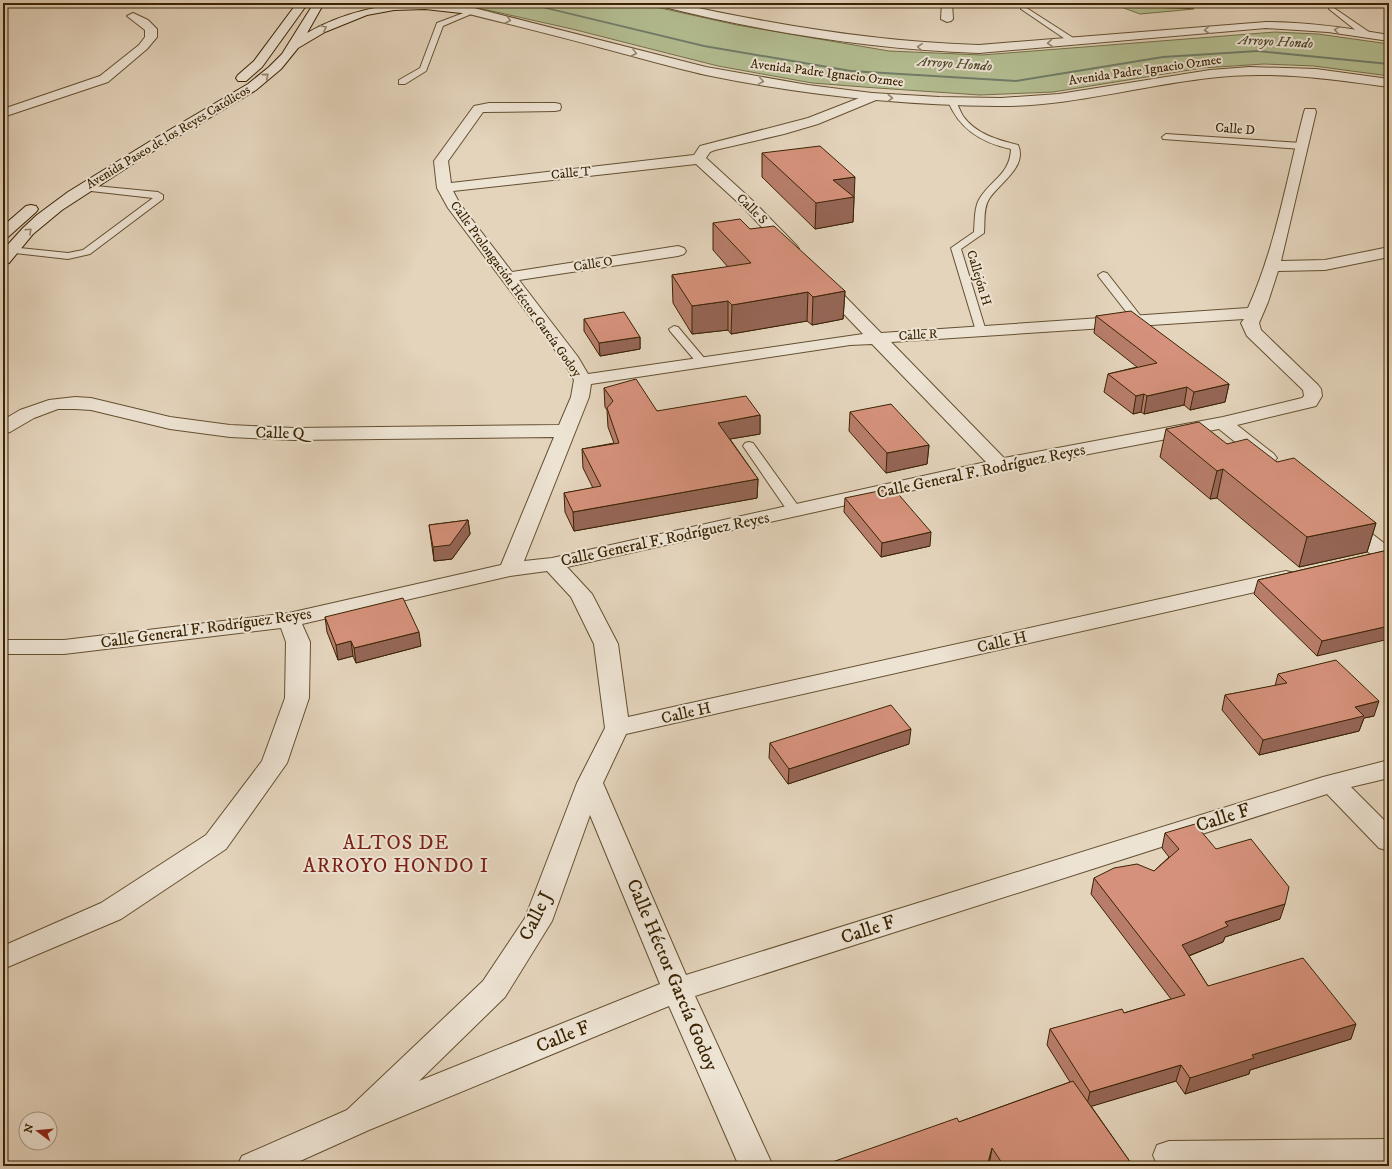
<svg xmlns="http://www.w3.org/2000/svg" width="1392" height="1169" font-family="'IM FELL DW Pica',serif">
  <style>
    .green { fill: #b3bd91; stroke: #76704a }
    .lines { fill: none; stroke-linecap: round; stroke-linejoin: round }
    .stream { fill: #717d6a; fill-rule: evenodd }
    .service-casing { stroke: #645031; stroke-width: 2 }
    .minor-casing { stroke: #645031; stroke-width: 2 }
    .tertiary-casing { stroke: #645031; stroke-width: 2 }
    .secondary-casing { stroke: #3a2403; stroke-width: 2 }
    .service { fill: #ede3d3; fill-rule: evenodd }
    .minor { fill: #ede3d3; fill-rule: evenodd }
    .tertiary { fill: #ede3d3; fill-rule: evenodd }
    .secondary { fill: #ede3d3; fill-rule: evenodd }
    .wall { fill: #b77d6a; stroke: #3a2403 }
    .shaded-wall { fill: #956656; stroke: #3a2403 }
    .building { fill: #d5917b; stroke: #3a2403 }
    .oneway { stroke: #94846b }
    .labels { text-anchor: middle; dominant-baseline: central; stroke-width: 4; stroke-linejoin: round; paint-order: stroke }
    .far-street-label { font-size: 13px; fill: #3a2403; stroke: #ede3d3 }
    .far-water-label { font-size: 14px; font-style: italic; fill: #51492e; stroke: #ede3d3 }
    .street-label { font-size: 16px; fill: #3a2403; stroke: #ede3d3 }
    .near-street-label { font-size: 19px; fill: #3a2403; stroke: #ede3d3 }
    .near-neighbourhood-label { font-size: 20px; letter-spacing: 1px; fill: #7a1f14; stroke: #ede3d3 }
  </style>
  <rect width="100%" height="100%" fill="#e4d4bc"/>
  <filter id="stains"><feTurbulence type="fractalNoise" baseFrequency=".005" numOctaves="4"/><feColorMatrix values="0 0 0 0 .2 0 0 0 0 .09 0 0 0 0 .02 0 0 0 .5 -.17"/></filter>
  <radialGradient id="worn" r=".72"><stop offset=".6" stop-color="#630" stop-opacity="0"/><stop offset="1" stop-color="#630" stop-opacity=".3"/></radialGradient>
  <path class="green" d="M456,3h182l99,22 152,26 93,4 293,-23 43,2 71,10v32l-75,-10 -50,-2 -62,4 -149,24 -73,3 -103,-7 -65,-5 -94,-17 -146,-37z
    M1113,4l78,3 3,2 -54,5z"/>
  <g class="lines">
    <path class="stream" d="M522,3h7l175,42 147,25 165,10 147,-24 95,-6 131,13v2l-131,-13 -95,6 -147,24 -165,-10 -147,-25z"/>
    <g class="service-casing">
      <path id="service" d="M1023,6l2,1 53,34 -4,2h-3l-50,-34v-2z
        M1331,6l38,26v4h-6l-34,-27v-2z
        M474,9l2,1v2l-33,14 -17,45 -21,13h-6v-4l21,-12 17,-45z
        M949,99h6c3,6 5,12 8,17 13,18 35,24 55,29 10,22 -20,39 -29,54 -6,9 -4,24 -5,34l-23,16 25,82 -5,3 -5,-3 -25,-83 23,-16c1,-11 0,-25 6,-34 12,-19 30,-24 31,-49 -29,-6 -52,-20 -63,-48z
        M1166,134l136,9 4,3 -4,3 -139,-10 -1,-2z
        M85,185l73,7 5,3v4l-73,55 -22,5 -62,-7 -1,-2 1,-2 4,-1 58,6 15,-3 70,-52 -71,-8 -2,-2z
        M1103,272l4,1 36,46 1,2 -1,2h-8l-36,-46 -1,-2z
        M674,326l4,1 27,32 2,2 -2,2h-8l-27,-32 -1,-2z
        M749,442l4,1 46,64 2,3 -2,3h-10l-46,-67 2,-3z"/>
    </g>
    <g class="minor-casing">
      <path id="minor" d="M942,3h10l1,16 -2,2 -4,1 -6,-3z
        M1130,3h76l-1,2 -16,3 -54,-2z
        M133,13l15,7 9,9v8l-10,12 -39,33 -105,35v-8l97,-33 39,-31 6,-8v-7l-18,-14z
        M872,93l4,1 2,3 -2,3 -58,24 -34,10 -69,16 -5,2 -4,6 47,43 44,45 2,3 -2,3 -6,2 -6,-2 -42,-45 -47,-43 -243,27 7,13 52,68 166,-26 6,2 2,3 -2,3 -6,2 -159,24 59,77 10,17 275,-40 -45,-47 -2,-3 2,-3 6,-2 6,2 51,52 367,-25c28,-62 39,-131 56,-196l1,-3h10l1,3 -35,149 44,-1 64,-13v10l-64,13 -47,1 -10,31 -9,21 2,7 57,55 3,4 1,7 -6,10 -79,19 37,29 3,4 -3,4 -7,2 -7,-2 -41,-33 -219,42 -433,96 25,27 26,50 10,73 658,-146 8,2 3,5 -3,5 -8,2 -660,149 -23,49 83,192 637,-198 66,-17v18l-38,9 38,38v26l-10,-3 -52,-54 -632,202 78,170h-34l-70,-160 -300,124 -80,36h-52l5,-10 105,-46 136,-129 42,-63 52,-135 28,-55 -11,-84 -23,-47 -24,-26 -37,5 -208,48 8,18 -1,56 -22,65 -61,86 -105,70 -118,50v-23l98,-43 105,-68 56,-74 23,-63 1,-56 -5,-14 -217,26h-61v-14h61l225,-27 212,-48 53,-128 -260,3 -64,-3 -60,-8 -79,-19 -16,-1h-17l-24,9 -24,14 -7,2v-14l17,-10 29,-10 26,-3 16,1 79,19 60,8 64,3 265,-3 12,-28 3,-17 -10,-18 -116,-154 -11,-20 -3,-27 40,-55 15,-3h66l5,1 1,3 -1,3 -5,1 -72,1 -35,49 3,22 243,-28 6,-9 108,-28zM1244,319l-3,4 6,13 56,54 1,6 -2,2 -79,19 -219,41 -113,-116zM872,344l114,118 -434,96 -28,3 65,-164 2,-13 259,-39zM590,815l70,169 -241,97 86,-84 47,-76z
        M1346,517l7,2 36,28v17l-8,-1 -42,-36 -3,-4 3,-4z
        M1389,1139v27h-230l-2,-1 -4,-10 4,-10 12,-4z"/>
    </g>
    <g class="tertiary-casing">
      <path id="tertiary" d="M431,3h21l22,5 232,59 102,18 64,8 67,4 62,1 58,-4 151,-24 40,-3 66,2 73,10v8c-60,-8 -119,-17 -180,-9 -70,8 -141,29 -212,28 -99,-1 -194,-11 -291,-31 -35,-8 -69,-18 -104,-27 -56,-15 -113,-29 -170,-43z
        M655,3h20c100,22 201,39 304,42l287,-23c41,0 82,6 123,13v6l-61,-9 -62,-4 -287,25c-109,-4 -217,-21 -323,-48z"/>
    </g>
    <g class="secondary-casing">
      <path id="secondary" d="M297,3h11l-46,64 -16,14h-8l-2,-3 2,-3 16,-14z
        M314,3h10l-17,30c46,-26 94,-33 145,-27 7,0 19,0 24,5l-6,3 -45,-5 -31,1 -27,5 -42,17 -27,16 -17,21 -25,21 -114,68 -80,52 -29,24 -24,29 -6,2v-15l20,-22 14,-13 31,-23 81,-50 99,-58 21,-17 13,-13z
        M31,205l5,1 2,3 -2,3 -28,25 -5,2v-13l23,-20z"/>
    </g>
    <use href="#service" class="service"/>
    <use href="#minor" class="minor"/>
    <use href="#tertiary" class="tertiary"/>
    <use href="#secondary" class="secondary"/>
  </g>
  <path class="wall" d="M762,153l92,44 -1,25 -38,7 -53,-52z
    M713,223l37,6 95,62 -2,28 -31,6 -5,-4 -76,13 -3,-4 -36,4 -19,-31 -1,-28 56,-8 -15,-17z
    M1096,316l133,68 -4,18 -35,8 -6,-5 -40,9 -3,-2 -8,2 -29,-22 4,-18 29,-7 -43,-34z
    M584,319l56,18v12l-40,7 -16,-25z
    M604,388l53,23 103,4v19l-30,5 28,40 -1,19 -183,33 -9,-19 -1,-19 29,-5 -10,-20 -1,-19 32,-6 -6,-16 -1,-17 -2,-3z
    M850,412l79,33 -2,19 -41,9 -37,-42z
    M1166,429l61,15 50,18 99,61 -9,29 -68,15 -82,-69 -7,1 -50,-42z
    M845,498l85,48 -49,11 -37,-45z
    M468,520l2,14 -18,25 -18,2 -5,-36z
    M1389,550l-72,106 -63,-62 4,-14z
    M325,617l96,29 -65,17 -3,-7 -15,4 -11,-28z
    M1278,674l96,42 -10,2 -5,13 -100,24 -37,-45 3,-15 50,-9z
    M770,743l139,1 -121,40 -19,-26z
    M1165,833l51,16 64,70 -55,18 -2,5 -34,14 19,30 143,53 -101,31 -1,4 -64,20 -9,-13 -85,25 42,60h-312l138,-44 111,-40 -23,-37 3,-16 74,-16 47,-14 -80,-105 3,-16 60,-7 15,-14 -7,-9z"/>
  <path class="shaded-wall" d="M855,177l-2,45 -38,7 1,-26 17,-23z
    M845,291l-2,28 -31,6 1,-28z
    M808,292l-1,29 -76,13 1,-29z
    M728,301v29l-36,4v-28z
    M640,337v12l-40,7 -1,-13z
    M1229,384l-4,18 -35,8 4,-18z
    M1187,387l-3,18 -40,9 3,-18z
    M1144,394l-3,18 -8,2 3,-18z
    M760,415v19l-42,7v-18z
    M929,445l-2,19 -41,9 1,-20z
    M1223,469l-6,29 -7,1 7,-28z
    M758,479l-1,19 -183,33 -1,-19z
    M468,520l2,14 -18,25 -18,2 -1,-14z
    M1376,523l-9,29 -68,15 8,-30z
    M931,532l-1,14 -49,11 1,-14z
    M1389,626v13l-72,17 5,-15z
    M419,632l2,14 -65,17 -2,-15z
    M351,641l2,15 -15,4 -2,-15z
    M1379,701l-5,15 -10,2 -5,13 -100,24 4,-15 92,-33z
    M911,729l-2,15 -121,40 1,-15z
    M1285,904l-5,15 -55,18 -2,5 -45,18 4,-15 43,-23z
    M1356,1024l-5,15 -101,31 -1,4 -64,20 5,-16 62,-23z
    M1181,1065l-5,16 -90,27 4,-16z
    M992,1148l-3,18h-2z"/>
  <path class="building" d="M820,146l35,31 -22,3 21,17 -38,6 -54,-50z
    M740,219l10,10 24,-3 71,65 -32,6 -5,-5 -76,13 -4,-4 -36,5 -20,-31 79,-12 -38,-40z
    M1131,311l98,73 -35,8 -7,-5 -40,9 -3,-2 -8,2 -28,-22 49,-11 -61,-47z
    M624,312l16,25 -41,6 -15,-24z
    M636,379l21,32 89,-15 14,19 -42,8 40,56 -185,33 -9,-19 37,-7 -19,-37 37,-6 -12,-35 6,-7 -9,-13z
    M891,404l38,41 -42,8 -37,-41z
    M1199,422l28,22 20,-5 30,23 17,-4 82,65 -69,14 -84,-68 -6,2 -51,-42z
    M893,488l38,44 -49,11 -37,-45z
    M468,520l-18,25 -17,2 -4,-22z
    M1388,550h1v76l-67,15 -64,-61z
    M403,598l16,34 -65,16 -3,-7 -15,4 -11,-28z
    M1336,660l43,41 -24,6 9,9 -101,24 -38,-45 62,-12 -9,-9z
    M891,705l20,24 -122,40 -19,-26z
    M1195,824l21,25 35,-10 38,48 -4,17 -60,18 3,4 -46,19 26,41 95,-28 53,66 -104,31 2,3 -64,20 -9,-13 -91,27 -40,-63 72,-20 2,4 61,-18 -91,-117 20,-10 23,-4 17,7 25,-22 -14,-16z
    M1073,1081l60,85h-129l-12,-18 -5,18h-166l136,-48 2,4z"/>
  <defs><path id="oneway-chevron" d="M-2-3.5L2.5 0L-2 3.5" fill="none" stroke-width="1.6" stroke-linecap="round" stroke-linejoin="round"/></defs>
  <g class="oneway">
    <use href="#oneway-chevron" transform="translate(508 20) rotate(14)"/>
    <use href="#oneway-chevron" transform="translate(324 28) rotate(-25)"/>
    <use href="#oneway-chevron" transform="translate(1207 30) rotate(175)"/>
    <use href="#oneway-chevron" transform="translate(1337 30) rotate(-171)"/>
    <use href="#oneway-chevron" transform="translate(1050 43) rotate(175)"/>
    <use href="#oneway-chevron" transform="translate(920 47) rotate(-175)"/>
    <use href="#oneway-chevron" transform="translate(634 53) rotate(14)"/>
    <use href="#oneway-chevron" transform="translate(266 76) rotate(-40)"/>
    <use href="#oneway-chevron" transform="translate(761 81) rotate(10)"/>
    <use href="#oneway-chevron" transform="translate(890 98) rotate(3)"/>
    <use href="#oneway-chevron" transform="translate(29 231) rotate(-43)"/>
  </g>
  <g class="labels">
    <g class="far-street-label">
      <text transform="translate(1145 70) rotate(-8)">Avenida Padre Ignacio Ozmee</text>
      <text transform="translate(827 73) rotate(7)">Avenida Padre Ignacio Ozmee</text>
      <text transform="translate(1235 129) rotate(4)">Calle D</text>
      <text transform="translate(168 137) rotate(-31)">Avenida Paseo de los Reyes Católicos</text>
      <text transform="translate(571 173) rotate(-6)">Calle T</text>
      <text transform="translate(752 209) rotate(45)">Calle S</text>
      <text transform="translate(593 264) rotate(-9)">Calle O</text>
      <text transform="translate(979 278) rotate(73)">Callejón H</text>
      <text transform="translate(516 289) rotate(54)">Calle Prolongación Héctor García Godoy</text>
      <text transform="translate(918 335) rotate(-4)">Calle R</text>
    </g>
    <g class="far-water-label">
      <text transform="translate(1276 42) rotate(3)">Arroyo Hondo</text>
      <text transform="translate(955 64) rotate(4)">Arroyo Hondo</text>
    </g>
    <g class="street-label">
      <text transform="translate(280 433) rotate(1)">Calle Q</text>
      <text transform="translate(981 471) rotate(-12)">Calle General F. Rodríguez Reyes</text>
      <text transform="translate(665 539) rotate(-12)">Calle General F. Rodríguez Reyes</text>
      <text transform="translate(206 628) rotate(-8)">Calle General F. Rodríguez Reyes</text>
      <text transform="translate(1002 642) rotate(-13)">Calle H</text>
      <text transform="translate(686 713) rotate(-13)">Calle H</text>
    </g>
    <g class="near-street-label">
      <text transform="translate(1223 818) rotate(-18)">Calle F</text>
      <text transform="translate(536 916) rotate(-64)">Calle J</text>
      <text transform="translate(868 930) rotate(-18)">Calle F</text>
      <text transform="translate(672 975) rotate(67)">Calle Héctor García Godoy</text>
      <text transform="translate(563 1037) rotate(-22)">Calle F</text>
    </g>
    <g class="near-neighbourhood-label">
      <text x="396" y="843">ALTOS DE<tspan x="396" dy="23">ARROYO HONDO I</tspan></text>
    </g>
  </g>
  <rect width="1392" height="1169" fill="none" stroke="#e4d4bc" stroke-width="16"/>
  <rect x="4" y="4" width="1384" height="1161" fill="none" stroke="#3a2403" stroke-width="2"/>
  <rect x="8" y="8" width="1376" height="1153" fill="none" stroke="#3a2403"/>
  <g transform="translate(38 1131) rotate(286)"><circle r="19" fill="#ede3d3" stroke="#a59780"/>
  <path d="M0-3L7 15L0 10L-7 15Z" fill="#8f2418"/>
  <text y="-6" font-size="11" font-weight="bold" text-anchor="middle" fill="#3a2403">N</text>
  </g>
  <rect width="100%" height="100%" filter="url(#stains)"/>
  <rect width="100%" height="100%" fill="url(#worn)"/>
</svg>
